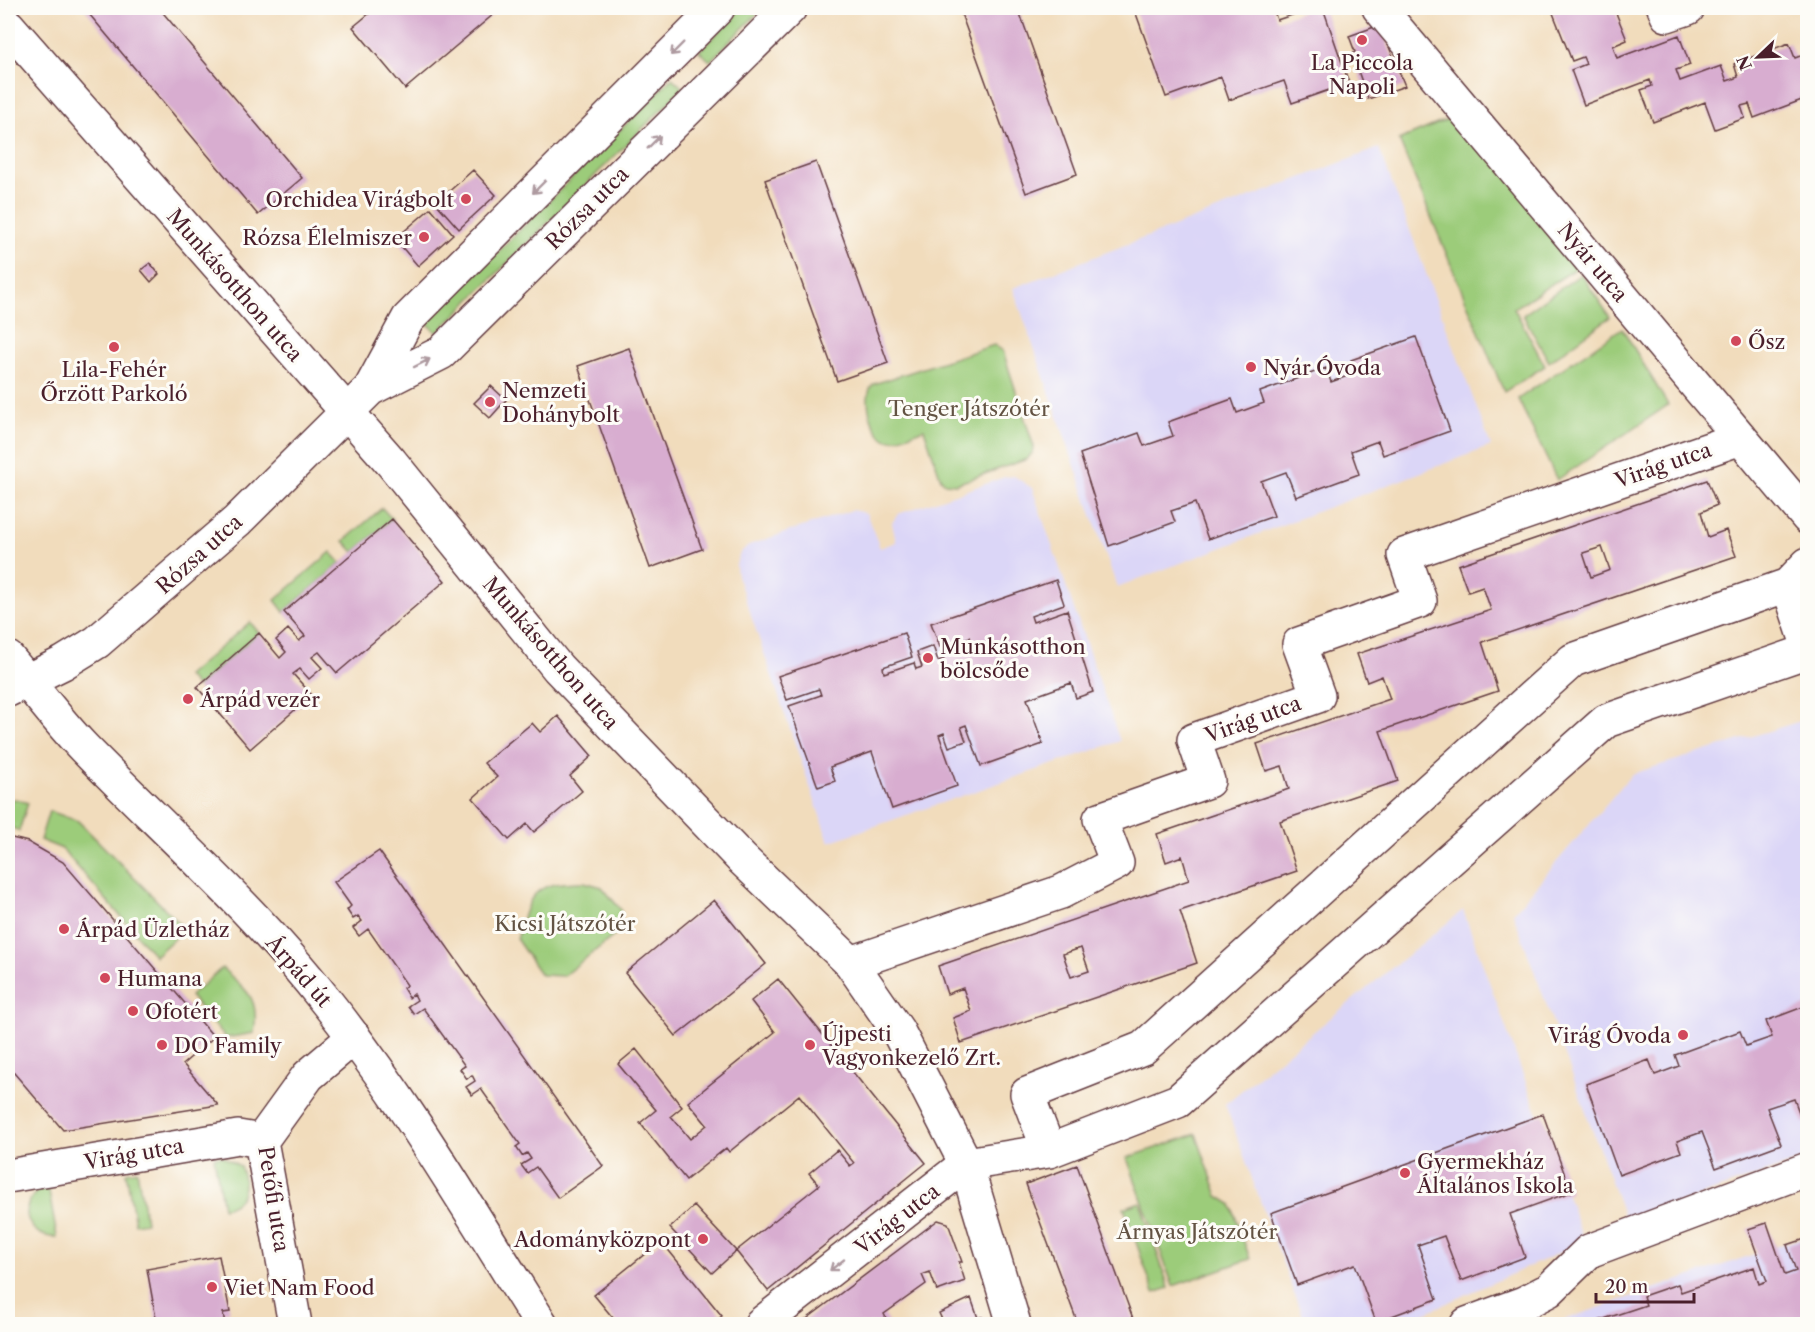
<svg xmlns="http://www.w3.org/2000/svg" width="1815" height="1332" font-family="'Libre Caslon Text',serif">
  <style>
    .built { fill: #dbd6f7 }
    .green { fill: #9ccc7a; stroke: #737652; stroke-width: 1.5 }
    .building { fill: #d8add0; fill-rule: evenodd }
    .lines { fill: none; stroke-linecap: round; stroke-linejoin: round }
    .minor-casing { stroke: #633b41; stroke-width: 36 }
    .major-casing { stroke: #633b41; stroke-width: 36 }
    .minor { stroke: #fff; stroke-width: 33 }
    .major { stroke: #fff; stroke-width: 33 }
    .oneway { stroke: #ae9aa0 }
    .poi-dot { fill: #d1495b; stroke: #fdfcf7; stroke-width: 2 }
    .labels { text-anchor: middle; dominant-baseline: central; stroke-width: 6; stroke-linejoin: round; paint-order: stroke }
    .poi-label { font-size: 21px; fill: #4a1f2b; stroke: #fdfcf7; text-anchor: start }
    .street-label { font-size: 21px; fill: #4a1f2b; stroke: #fdfcf7 }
    .park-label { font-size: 21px; fill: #635343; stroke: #fdfcf7 }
  </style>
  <rect width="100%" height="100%" fill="#fdfcf7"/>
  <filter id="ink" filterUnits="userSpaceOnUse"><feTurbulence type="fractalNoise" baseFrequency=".0167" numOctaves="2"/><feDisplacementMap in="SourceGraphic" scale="12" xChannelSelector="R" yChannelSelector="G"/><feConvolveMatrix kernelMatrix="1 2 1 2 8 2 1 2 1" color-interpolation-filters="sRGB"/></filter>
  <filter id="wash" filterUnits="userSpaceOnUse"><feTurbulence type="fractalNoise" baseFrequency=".008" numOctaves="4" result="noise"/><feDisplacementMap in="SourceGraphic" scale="24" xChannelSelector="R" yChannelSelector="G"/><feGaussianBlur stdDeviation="1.35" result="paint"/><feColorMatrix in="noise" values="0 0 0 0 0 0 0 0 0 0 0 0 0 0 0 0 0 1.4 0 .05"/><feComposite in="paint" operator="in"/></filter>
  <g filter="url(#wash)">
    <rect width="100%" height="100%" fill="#f1dcbc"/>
    <path class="built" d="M1379,148l112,298 -374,141 -104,-299z
      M1014,476l18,12 88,253 -291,101 -92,-267 -1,-9 2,-9 5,-7 9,-6 100,-34 14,3 14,35 16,-6 -4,-19 6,-9 107,-37z
      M1807,719v439l-181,64 -113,-309 119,-139z
      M1463,910l121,332 -184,82h-95l-80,-220z
      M1807,1236v88h-255z"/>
    <path class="green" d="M742,8h21l-53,53 -11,-10z
      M672,78l11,10 -246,245 -10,-10z
      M1468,111l115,153 -69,44 31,58 -41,26 -105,-252z
      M1581,274l29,43 -61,45 -26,-47z
      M1622,328l46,77 -111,75 -39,-81z
      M994,345l9,6 31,96 -1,5 -6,7 -71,25 -11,-1 -4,-4 -17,-50c-10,3 -25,12 -36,11 -15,-3 -28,-46 -14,-56z
      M382,508l10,11 -38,33 -10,-11z
      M331,552l10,11 -57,49 -9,-12z
      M250,622l9,11 -62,54 -10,-11z
      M15,799l13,4 -9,28 -11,-5v-25z
      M49,811l29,10 107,108 -30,27 -93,-107 -22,-9z
      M584,882l18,5 19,23 -1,21 -57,45 -22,-1 -24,-35c12,-46 15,-58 67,-58z
      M222,968c25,23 38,29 32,65l-28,5 -36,-42z
      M1196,1134l22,62 13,8 19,55 -77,27 -46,-128z
      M222,1156l18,10c8,19 5,37 -17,42l-9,-51z
      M137,1170l9,52 -11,2 -9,-52z
      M48,1186l9,51c-34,2 -42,-40 -9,-51z
      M1140,1202l29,86 -15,5 -30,-85z"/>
    <g id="blocks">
      <path class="building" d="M84,8h75l143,170 -44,37z
        M376,8h125l-96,81 -52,-62z
        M959,8h59l59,166 -51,19z
        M1134,8h139l4,12 36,-12h10l26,75 -57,20 -8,-22 -55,19 -8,-23 -55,20z
        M1551,8h63l13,32 -14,6 4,12 62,-23 11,30 -14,5 4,11 41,-15 6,15 11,-4 -4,-13 55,-21 6,15 13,-5v33l-5,2 4,10 -53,20 -5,-14 -8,2 4,12 -30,11 -10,-27 -52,20 -12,-32 11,-4 -2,-6 -66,25 -13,-35 15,-6 -3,-7 -11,4z
        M1380,25l25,61 -37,13 -16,-45 3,-2 -6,-16z
        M816,162l72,201 -51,18 -72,-201z
        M473,170l23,25 -37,34 -23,-26z
        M431,208l22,26 -35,32 -23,-27z
        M150,263l9,11 -8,8 -10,-12z
        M1416,337l34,94 -67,24 -5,-14 -27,10 8,23 -63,23 -10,-25 -25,9 13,35 -66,23 -13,-36 -24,8 4,11 -66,24 -29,-92 59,-21 5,13 29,-10 -5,-14 64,-23 5,14 27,-10 -4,-11 66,-24 5,14 25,-9 -5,-13z
        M629,348l73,201 -52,19 -72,-202z
        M491,386l15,14 -16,18 -16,-15z
        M1707,480l10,25 -16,7 7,25 18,-7 10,26 -254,86 16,49 -118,40 18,50 -118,40 17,50 -117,40 17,52 -236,80 -8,-25 18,-7 -8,-23 -16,6 -9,-28 251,-86 -7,-24 -16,6 -9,-28 132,-45 -7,-23 -16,5 -9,-27 133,-45 -8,-23 -15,6 -10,-28 134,-44 -8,-23 -15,5 -10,-27zM1602,547l8,23 -19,7 -8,-24zM1081,948l8,23 -18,6 -8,-23z
        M392,519l53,62 -108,92 -18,-21 -7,5 10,11 -13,11 -9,-10 -7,5 19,21 -62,54 -53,-62 62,-54 21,25 6,-6 -10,-12 12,-11 11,12 6,-5 -21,-24z
        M1056,580l8,24 -33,12 2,6 34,-12 26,82 -17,6 -5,-15 -44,16 16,45 -62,22 -15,-41 -5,2 5,14 -17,6 -5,-14 -5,2 18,51 -65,23 -20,-57 -42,15 5,14 -17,6 -29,-81 32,-11 -2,-6 -32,11 -9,-24 126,-43 8,24 -29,10 1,6 30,-10 2,6 6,-2 -5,-15 16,-6 5,15 6,-2 -2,-6 30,-10 -2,-6 -30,10 -9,-24z
        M558,716l34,40 -22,20 12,15 -48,41 -7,-8 -18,16 -36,-42 24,-21 -13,-14 48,-40 8,9z
        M8,837l20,5 35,20 151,175 -31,27 35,41 -155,25 -55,-64z
        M379,851l224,315 -45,32 -22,-31 -9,6 -6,-8 10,-6 -4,-6 -5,3 -6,-9 4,-3 -39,-55 -9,6 -6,-8 9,-6 -3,-6 -5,4 -7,-10 5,-3 -42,-58 -9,6 -6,-8 9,-6 -3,-6 -5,4 -6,-10 4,-3 -39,-56 -9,7 -6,-8 9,-7 -4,-5 -5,3 -6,-9 4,-4 -17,-24z
        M714,900l52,64 -90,72 -51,-63z
        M778,979l148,184 -158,128 -32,-40 83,-66 -10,-12 28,-23 13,16 4,-3 -55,-68 -70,57 -3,-4 -40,32 -46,-57 16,-13 -38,-46 18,-15 46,58 -11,9 19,23 17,-14 -19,-23 87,-70 -24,-31z
        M1808,1005v116l-5,2 -9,-24 -27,9 14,36 -65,24 -14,-36 -25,9 4,11 -62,23 -33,-91 63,-24 6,15 24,-9 -4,-11 65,-24 6,15 26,-9 -6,-16z
        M1543,1114l28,78 -61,22 15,43 -64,24 -17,-45 -26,9 19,54 -61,23 -21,-58 -58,21 -26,-72z
        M1077,1165l36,99 22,60h-57l-52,-140z
        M694,1206l42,45 -24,22 -42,-45z
        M938,1220l10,3 14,39h-3l6,19 -28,10 -7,-19 -8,3 4,9 -42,30 5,10h-89z
        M1767,1223l18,52 11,-4 -9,-26 21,-7v86h-219l57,-19 -3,-9 35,-12 3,8 73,-25 5,17 8,-3 -19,-52z
        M661,1241l61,75 -10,8h-94l-24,-29z
        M219,1256l11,56 -7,1 2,11h-68l-10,-55z
        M971,1298l7,20 4,-1 2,7h-40l-5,-11z"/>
    </g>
  </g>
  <g filter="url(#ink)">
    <use href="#blocks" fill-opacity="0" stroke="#633b41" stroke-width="1.5"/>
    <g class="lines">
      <g class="minor-casing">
        <path id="minor" d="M1379,8l429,510
          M1664,8l3,7 21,-7
          M8,26l383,436 167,206 184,191 109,104 47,68 68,133 48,160
          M370,389l71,-36 349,-345
          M1788,585l20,60
          M8,690l55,-27 34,-21 140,-121 133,-132 38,-70 310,-311
          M851,963l210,-71 56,-29 -17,-44 108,-38 -14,-41 124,-44 -19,-52 121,-43 -16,-46 337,-117
          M1049,1151l129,-50 428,-380 202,-70
          M8,1176l230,-39 23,4
          M295,1324l-34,-183 47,-65 46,-39
          M761,1324l205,-160 83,-13 -22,-57 116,-46 430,-388 215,-75 20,-21
          M1467,1324l57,-21 25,-13 40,-39 219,-82"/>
      </g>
      <g class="major-casing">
        <path id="major" d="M8,658c25,29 49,62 76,90 81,83 169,160 241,252 81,101 147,215 216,324"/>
      </g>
      <use href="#minor" class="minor"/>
      <use href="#major" class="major"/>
    </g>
    <defs><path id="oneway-shaft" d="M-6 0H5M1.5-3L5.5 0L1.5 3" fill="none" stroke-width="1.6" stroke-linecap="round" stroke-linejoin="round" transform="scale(1.5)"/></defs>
    <g class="oneway">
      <use href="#oneway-shaft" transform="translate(677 49) rotate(135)"/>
      <use href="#oneway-shaft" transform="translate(654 142) rotate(-45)"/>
      <use href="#oneway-shaft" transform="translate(539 187) rotate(135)"/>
      <use href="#oneway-shaft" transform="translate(422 363) rotate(-27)"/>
      <use href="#oneway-shaft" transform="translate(837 1265) rotate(142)"/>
    </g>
  </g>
  <g class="poi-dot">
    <circle cx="1362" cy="40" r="6"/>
    <circle cx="466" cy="199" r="6"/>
    <circle cx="424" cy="237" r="6"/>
    <circle cx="1736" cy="341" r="6"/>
    <circle cx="114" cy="347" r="6"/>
    <circle cx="1251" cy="367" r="6"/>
    <circle cx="490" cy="402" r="6"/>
    <circle cx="928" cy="658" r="6"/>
    <circle cx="188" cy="699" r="6"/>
    <circle cx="64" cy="929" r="6"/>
    <circle cx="105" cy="978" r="6"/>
    <circle cx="133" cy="1011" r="6"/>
    <circle cx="1683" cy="1035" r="6"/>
    <circle cx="162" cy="1045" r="6"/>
    <circle cx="810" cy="1045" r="6"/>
    <circle cx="1405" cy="1173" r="6"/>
    <circle cx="703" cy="1239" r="6"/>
    <circle cx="212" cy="1287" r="6"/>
  </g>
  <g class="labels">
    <g class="poi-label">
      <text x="1362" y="62" text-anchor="middle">La Piccola<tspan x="1362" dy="24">Napoli</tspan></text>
      <text x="454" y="199" text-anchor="end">Orchidea Virágbolt</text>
      <text x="412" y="237" text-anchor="end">Rózsa Élelmiszer</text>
      <text x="1748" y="341">Ősz</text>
      <text x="1263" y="367">Nyár Óvoda</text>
      <text x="114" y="369" text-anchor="middle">Lila-Fehér<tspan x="114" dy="24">Őrzött Parkoló</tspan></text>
      <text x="502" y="390">Nemzeti<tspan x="502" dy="24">Dohánybolt</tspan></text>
      <text x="940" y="646">Munkásotthon<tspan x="940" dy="24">bölcsőde</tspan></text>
      <text x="200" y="699">Árpád vezér</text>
      <text x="76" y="929">Árpád Üzletház</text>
      <text x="117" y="978">Humana</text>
      <text x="145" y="1011">Ofotért</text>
      <text x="822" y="1033">Újpesti<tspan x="822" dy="24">Vagyonkezelő Zrt.</tspan></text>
      <text x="1671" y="1035" text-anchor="end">Virág Óvoda</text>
      <text x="174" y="1045">DO Family</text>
      <text x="1417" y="1161">Gyermekház<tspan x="1417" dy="24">Általános Iskola</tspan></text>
      <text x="691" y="1239" text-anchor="end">Adományközpont</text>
      <text x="224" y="1287">Viet Nam Food</text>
    </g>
    <g class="street-label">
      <text transform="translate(587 208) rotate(-45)">Rózsa utca</text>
      <text transform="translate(1593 262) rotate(50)">Nyár utca</text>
      <text transform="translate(235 285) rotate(49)">Munkásotthon utca</text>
      <text transform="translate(1663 465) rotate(-19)">Virág utca</text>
      <text transform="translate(199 554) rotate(-42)">Rózsa utca</text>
      <text transform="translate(551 653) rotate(49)">Munkásotthon utca</text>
      <text transform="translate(1253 719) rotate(-20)">Virág utca</text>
      <text transform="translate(299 971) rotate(49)">Árpád út</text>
      <text transform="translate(134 1154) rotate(-10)">Virág utca</text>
      <text transform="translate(274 1199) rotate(81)">Petőfi utca</text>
      <text transform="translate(897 1219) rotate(-38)">Virág utca</text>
    </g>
    <g class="park-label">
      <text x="969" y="408">Tenger Játszótér</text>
      <text x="565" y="923">Kicsi Játszótér</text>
      <text x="1197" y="1231">Árnyas Játszótér</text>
    </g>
  </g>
  <rect width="1815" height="1332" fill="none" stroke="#fdfcf7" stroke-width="30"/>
  <g transform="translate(1758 57) rotate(247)" stroke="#fdfcf7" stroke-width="4.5" paint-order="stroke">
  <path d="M0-4.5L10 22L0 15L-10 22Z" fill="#4a1f2b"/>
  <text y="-9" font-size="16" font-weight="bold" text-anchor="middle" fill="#4a1f2b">N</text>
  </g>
  <path d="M1596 1293v9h98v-9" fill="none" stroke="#4a1f2b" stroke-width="3"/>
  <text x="1605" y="1293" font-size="18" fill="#4a1f2b" stroke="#fdfcf7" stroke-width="4.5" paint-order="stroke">20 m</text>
</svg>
